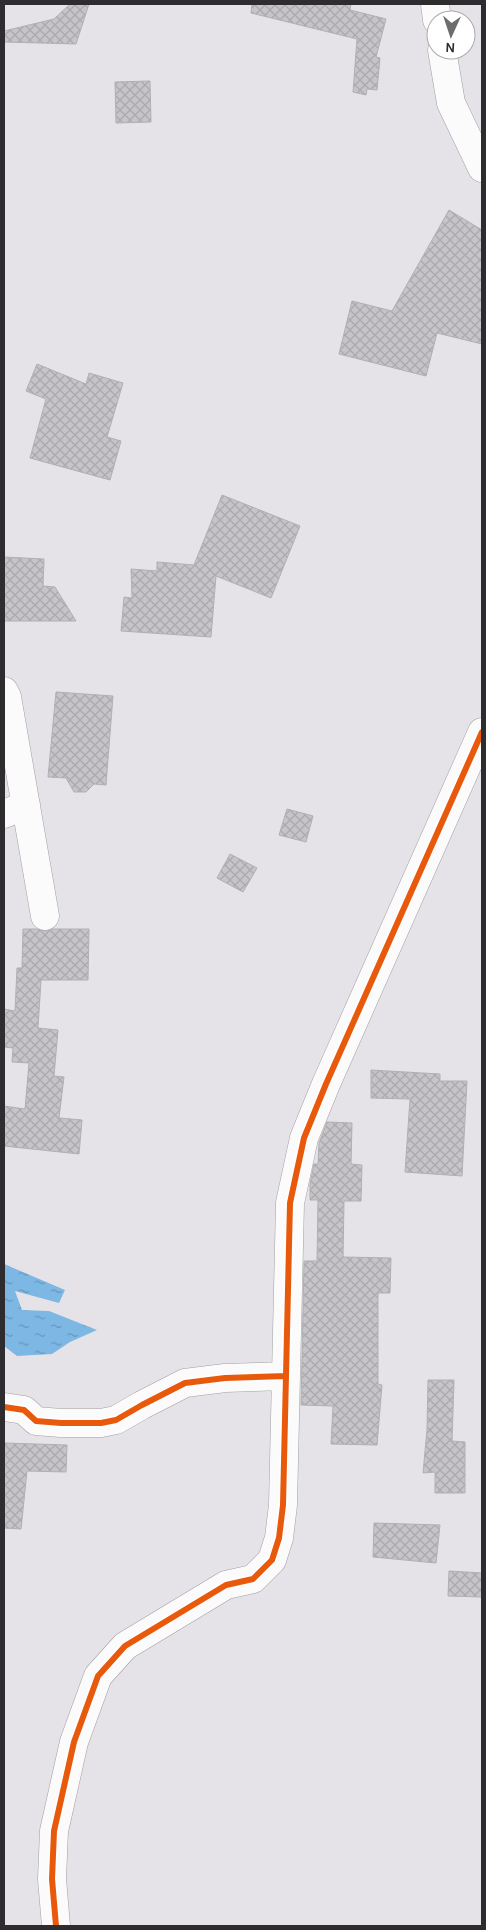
<svg xmlns="http://www.w3.org/2000/svg" width="486" height="1930" font-family="Karla,sans-serif">
  <style>
    .water { fill: url(#water-ripples) }
    .building { fill: url(#building-cross-hatch); stroke: #b1afb2 }
    .lines { fill: none; stroke-linecap: round; stroke-linejoin: round }
    .street-casing { stroke: #a19fa2; stroke-width: 29 }
    .street { stroke: #fbfbfc; stroke-width: 28 }
    .cycleway-casing { stroke: #fff; stroke-width: 9 }
    .cycleway { stroke: #e8590c; stroke-width: 6 }
  </style>
  <defs>
    <pattern id="water-ripples" width="26" height="14" patternUnits="userSpaceOnUse" patternTransform="scale(1.25)"><rect width="26" height="14" fill="#7db7e3"/><path d="M2 4q2-2 4 0t4 0M15 11q2-2 4 0t4 0" fill="none" stroke="#6795b8"/></pattern>
    <pattern id="building-cross-hatch" width="8" height="8" patternUnits="userSpaceOnUse" patternTransform="scale(1.25)"><rect width="8" height="8" fill="#c6c4c8"/><path d="M0 0l8 8M0 8l8-8" fill="none" stroke="#aaa9ac"/></pattern>
  </defs>
  <rect width="100%" height="100%" fill="#e6e3e8"/>
  <path class="water" d="M4,1264l61,26 -6,13 -44,-12 7,19 27,1 48,19 -27,12 -18,12 -35,2 -13,-10z"/>
  <path class="building" d="M70,4h19l-13,40 -72,-2v-11l50,-12z
    M252,4h99l-1,6 36,9 -10,38 4,1 -3,32 -10,-1 -1,6 -13,-3 4,-53 -106,-26z
    M150,81l1,41 -35,1 -1,-41z
    M449,210l33,20v114l-45,-11 -11,43 -87,-22 13,-53 40,10z
    M37,364l49,20 3,-11 34,10 -16,54 14,4 -11,39 -80,-22 16,-59 -20,-8z
    M222,495l78,31 -29,72 -55,-22 -5,61 -90,-6 3,-34 8,1 -1,-29 26,2v-9l37,3z
    M4,557l40,2 -1,27 12,1 21,34h-72z
    M56,692l57,4 -7,89 -12,-1 -8,8h-12l-8,-14 -18,-1z
    M287,809l26,7 -7,26 -27,-7z
    M230,854l27,14 -14,24 -26,-14z
    M23,929h14l10,2 6,-2h36l-1,51h-47l-3,48 20,2 -4,46 10,1 -5,41 23,2 -3,34 -75,-8v-40l21,3 4,-46 -17,-1 1,-14 -9,-1v-38l11,2 2,-43h5z
    M371,1070l69,4v7h27l-5,95 -57,-4 5,-73 -39,-1z
    M327,1122l25,1 -1,41 11,1 -1,36h-17l-1,56 48,1 -1,35h-12v91l4,1 -5,60 -46,-1 2,-38 -32,-1 3,-144h13l1,-61h-8v-16l4,-20h4l1,-21z
    M428,1380h26l-2,61 13,1v51h-30v-21l-12,1 4,-43z
    M4,1443l63,2 -1,27 -39,-1 -6,58 -17,-1z
    M374,1523l66,2 -4,38 -63,-6z
    M449,1571l33,2v24l-34,-1z"/>
  <g class="lines">
    <g class="street-casing">
      <path id="street" d="M435,4l2,16
        M442,50l9,53 31,65
        M4,691l3,6 38,219
        M4,814l22,-9
        M4,1407l20,3 12,11 25,2h40l15,-3 26,-15 43,-22 40,-5 61,-2
        M56,1926l-4,-47 2,-48 20,-89 24,-66 27,-30 101,-61 27,-6 19,-19 7,-22 4,-33 7,-302 14,-65 22,-54 156,-352"/>
    </g>
    <use href="#street" class="street"/>
    <g class="cycleway-casing">
      <path id="cycleway" d="M4,1407l20,3 12,11 25,2h40l15,-3 26,-15 43,-22 40,-5 61,-2
        M56,1926l-4,-47 2,-48 20,-89 24,-66 27,-30 101,-61 27,-6 19,-19 7,-22 4,-33 7,-302 14,-65 22,-54 156,-352"/>
    </g>
    <use href="#cycleway" class="cycleway"/>
  </g>
  <rect width="486" height="1930" fill="none" stroke="#2f2c30" stroke-width="10"/>
  <g transform="translate(451 35) rotate(183)"><circle r="24" fill="#ffffff" stroke="#acabac"/>
  <path d="M0-4L9 19L0 12L-9 19Z" fill="#6f6c70"/>
  <text y="-8" font-size="14" font-weight="bold" text-anchor="middle" fill="#2f2c30">N</text>
  </g>
</svg>
